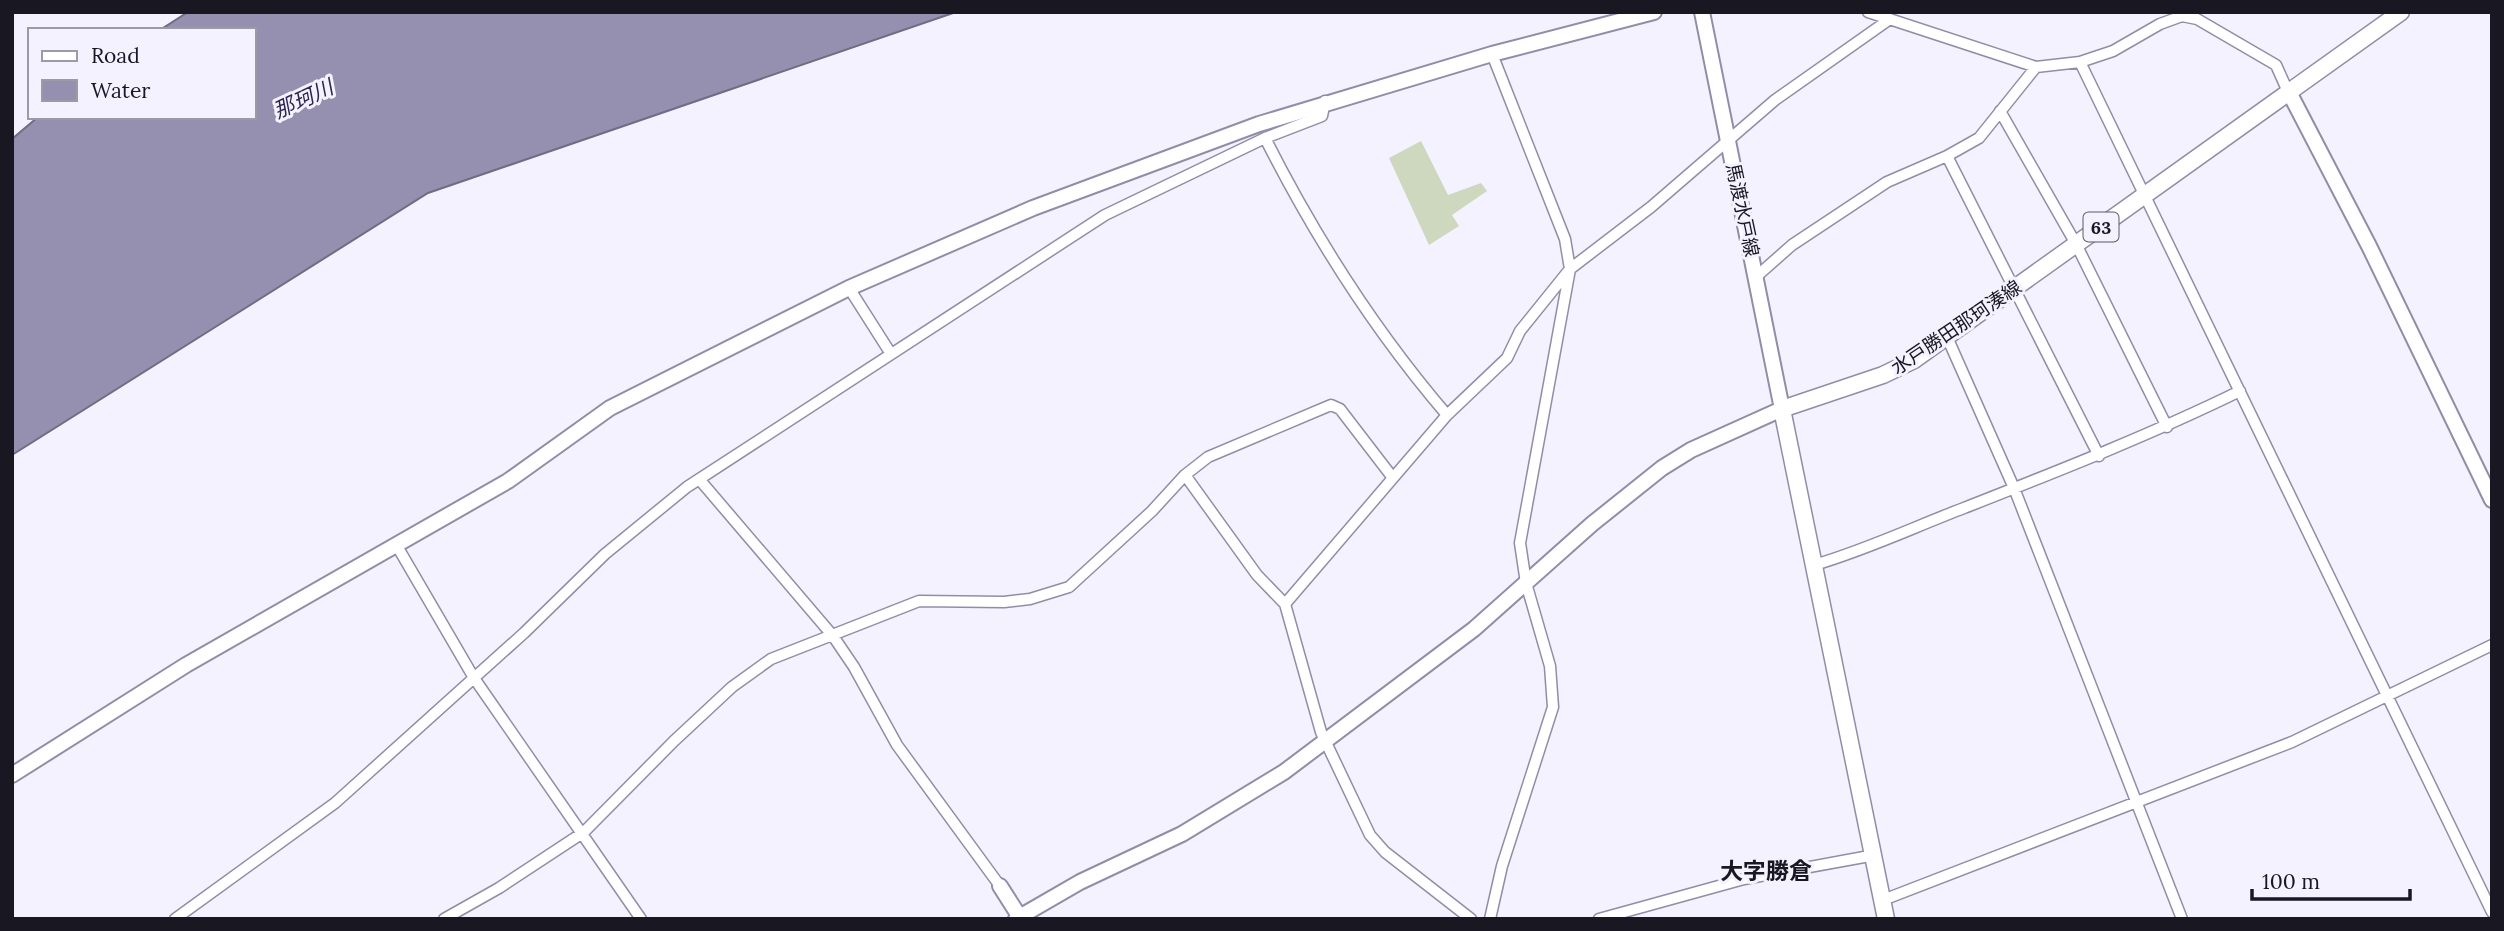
<svg xmlns="http://www.w3.org/2000/svg" width="2504" height="931" font-family="Lora,'Noto Sans JP',serif">
  <style>
    .green { fill: #ced8bf }
    .water { fill: #9590af; stroke: #706c84; stroke-width: 2 }
    .lines { fill: none; stroke-linecap: round; stroke-linejoin: round }
    .street-casing { stroke: #918da8; stroke-width: 13 }
    .secondary-casing { stroke: #918da8; stroke-width: 18 }
    .primary-casing { stroke: #918da8; stroke-width: 19 }
    .street { stroke: #fff; stroke-width: 10 }
    .secondary { stroke: #fff; stroke-width: 14 }
    .primary { stroke: #fff; stroke-width: 16 }
    .labels { text-anchor: middle; dominant-baseline: central; stroke-width: 6; stroke-linejoin: round; paint-order: stroke }
    .shield { fill: #f4f2fe; stroke: #5b5963; stroke-width: 2 }
    .shield-label { font-size: 18px; font-weight: bold; fill: #191721 }
    .street-label { font-size: 19px; fill: #191721; stroke: #f4f2fe }
    .water-label { font-size: 21px; font-style: italic; fill: #2f2550; stroke: #f4f2fe }
    .quarter-label { font-size: 23px; font-weight: bold; fill: #191721; stroke: #f4f2fe }
  </style>
  <rect width="100%" height="100%" fill="#f4f2fe"/>
  <path class="green" d="M1421,141l27,54 33,-12 6,8 -35,24 7,11 -30,19 -40,-87z"/>
  <path class="water" d="M188,12h768l-528,181 -416,262v-316l26,-22h216v-87h-94z"/>
  <g class="lines">
    <g class="street-casing">
      <path id="street" d="M1868,12l168,55 44,-5 33,-11 47,-27 22,-8 15,3 79,46 13,29
        M2080,62l412,850
        M2000,111l76,133 91,183
        M1265,138c50,99 110,193 182,277
        M1947,156l152,300
        M1757,276l35,-31 95,-63 60,-26 32,-18 57,-71
        M849,288l42,66
        M1947,337l67,151 168,431
        M1185,475l72,100 28,29 36,128 49,103 15,17 86,67
        M699,479l134,157 21,31 43,78 103,141
        M397,546l77,132 167,241
        M1814,565c52,-15 100,-38 150,-57 94,-37 186,-73 276,-117
        M1285,604l162,-189 60,-57 13,-27 50,-62 81,-62 124,-107 115,-81
        M1883,900l409,-158 200,-97
        M175,919l160,-116 189,-170 81,-79 82,-67 418,-272 160,-77 57,-22 3,-15
        M444,919l55,-31 85,-56 90,-91 58,-54 39,-28 148,-58 85,1 26,-3 39,-12 83,-76 33,-36 23,-18 123,-52 9,4 53,69
        M1490,919l12,-53 51,-159 -3,-41 -24,-83 -6,-40 50,-274 -5,-30 -73,-185
        M1599,919l145,-40 131,-24"/>
    </g>
    <g class="secondary-casing">
      <path id="secondary" d="M2290,94l79,152 123,254
        M12,775l174,-110 322,-184 102,-73 239,-120 184,-80 226,-84 233,-70 162,-42
        M1000,886l21,33
        M1016,919l64,-37 102,-48 102,-62 190,-143 118,-105 70,-56 29,-18 91,-41 -80,-397"/>
    </g>
    <g class="primary-casing">
      <path id="primary" d="M1886,919l-104,-510 101,-34 31,-15 487,-348"/>
    </g>
    <use href="#street" class="street"/>
    <use href="#secondary" class="secondary"/>
    <use href="#primary" class="primary"/>
  </g>
  <g class="labels">
    <rect class="shield" x="2083.5" y="212.5" width="35" height="29" rx="5"/>
    <g class="shield-label">
      <text x="2101" y="227">63</text>
    </g>
    <g class="street-label">
      <text transform="translate(1743 210) rotate(78)">馬渡水戸線</text>
      <text transform="translate(1956 327) rotate(-34)">水戸勝田那珂湊線</text>
    </g>
    <g class="water-label">
      <text transform="translate(303 99) rotate(-25)">那珂川</text>
    </g>
    <g class="quarter-label">
      <text x="1766" y="870">大字勝倉</text>
    </g>
  </g>
  <rect width="2504" height="931" fill="none" stroke="#191721" stroke-width="28"/>
  <rect x="28" y="28" width="228" height="91" fill="#f4f2fe" stroke="#9c9aa6" stroke-width="2"/>
  <rect x="42" y="51" width="35" height="10" fill="#ffffff" stroke="#9c9aa6" stroke-width="2"/>
  <text x="91" y="63" font-size="21" fill="#191721">Road</text>
  <rect x="42" y="80" width="35" height="21" fill="#9590af" stroke="#9c9aa6" stroke-width="2"/>
  <text x="91" y="98" font-size="21" fill="#191721">Water</text>
  <path d="M2252 889v10h158v-10" fill="none" stroke="#191721" stroke-width="3.5"/>
  <text x="2262" y="889" font-size="21" fill="#191721" stroke="#f4f2fe" stroke-width="5" paint-order="stroke">100 m</text>
</svg>
